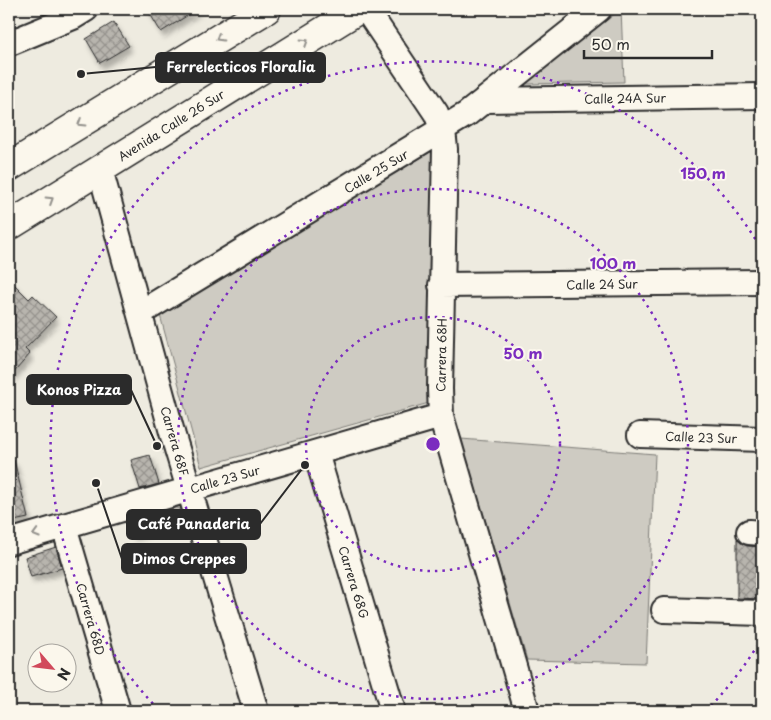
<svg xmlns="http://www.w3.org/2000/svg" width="771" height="720" font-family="'Playpen Sans',sans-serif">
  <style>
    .park { fill: #cecbc2; stroke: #7c7b76 }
    .building { fill: url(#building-cross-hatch); stroke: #2b2b2b; filter: url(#shadow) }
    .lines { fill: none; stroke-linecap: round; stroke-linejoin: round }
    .minor-casing { stroke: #2b2b2b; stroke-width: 28 }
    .major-casing { stroke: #2b2b2b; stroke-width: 31 }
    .minor { stroke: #fbf7ec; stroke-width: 24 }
    .major { stroke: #fbf7ec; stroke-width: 28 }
    .oneway { stroke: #93918c }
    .ring { fill: none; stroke: #7b2cbf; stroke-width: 2.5; stroke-dasharray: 2.5 5 }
    .labels { text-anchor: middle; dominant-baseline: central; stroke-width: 4; stroke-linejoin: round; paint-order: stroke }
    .street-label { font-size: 12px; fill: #2b2b2b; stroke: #fbf7ec }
    .centre { fill: #7b2cbf; stroke: #fbf7ec; stroke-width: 2.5 }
    .ring-label { font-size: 15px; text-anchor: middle; font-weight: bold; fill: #7b2cbf; stroke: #fbf7ec; stroke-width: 4; stroke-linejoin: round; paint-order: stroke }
    .leader { fill: none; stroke: #2b2b2b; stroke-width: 2 }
    .callout-dot { fill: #2b2b2b; stroke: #fbf7ec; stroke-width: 2 }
    .callout { fill: #2b2b2b; stroke: #2b2b2b; stroke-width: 2 }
    .callout-label { font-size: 14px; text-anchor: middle; font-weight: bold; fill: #fff }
  </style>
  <defs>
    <pattern id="building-cross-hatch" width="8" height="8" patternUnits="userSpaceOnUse" patternTransform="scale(1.25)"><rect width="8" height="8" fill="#b8b5ae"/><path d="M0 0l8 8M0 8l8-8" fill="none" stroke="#96938e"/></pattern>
    <filter id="shadow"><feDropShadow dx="3" dy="5.5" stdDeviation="2.5" flood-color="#0004"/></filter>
  </defs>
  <rect width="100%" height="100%" fill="#eeebe0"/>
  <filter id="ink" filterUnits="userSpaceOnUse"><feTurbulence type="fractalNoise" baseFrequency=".02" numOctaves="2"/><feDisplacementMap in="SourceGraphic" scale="10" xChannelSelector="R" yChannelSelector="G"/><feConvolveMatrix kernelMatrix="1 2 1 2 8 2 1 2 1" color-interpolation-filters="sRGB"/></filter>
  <g filter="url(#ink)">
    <path class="park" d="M621,9l3,73 -99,2z
      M432,151l-3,252 -228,64 -41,-152z
      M461,439l194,15 -9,209 -119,-3z"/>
    <path class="building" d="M147,9h51l-37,23z
      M114,22l15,24 -29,17 -14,-24z
      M9,279l20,20 4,-4 23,22 -31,32 5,5 -21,24z
      M150,455l9,29 -19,5 -9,-29z
      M14,460l14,58 -19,4v-61z
      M180,506l3,11 -50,18 -4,-14z
      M737,539l10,7 15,1v52l-25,-1z
      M56,547l6,21 -31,9 -6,-20z"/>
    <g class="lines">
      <g class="minor-casing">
        <path id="minor" d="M366,9l70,104 7,17 2,19 -5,240 1,27 86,295
          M10,43l63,-26 13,-8
          M487,100l275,-4
          M100,169l73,267 83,275
          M441,285l321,-3
          M140,313l327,-199 132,-105
          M640,435l122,4
          M316,453l77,258
          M64,526l54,185
          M749,532l13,1
          M9,542l432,-126
          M664,610l98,3"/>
      </g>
      <g class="major-casing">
        <path id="major" d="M9,167l258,-158
          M9,226l350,-217"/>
      </g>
      <use href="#minor" class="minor"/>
      <use href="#major" class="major"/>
    </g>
    <defs><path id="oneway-chevron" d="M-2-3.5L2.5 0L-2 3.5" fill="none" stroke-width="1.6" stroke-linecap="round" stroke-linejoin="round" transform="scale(1.25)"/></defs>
    <g class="oneway">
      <use href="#oneway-chevron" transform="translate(219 38) rotate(149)"/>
      <use href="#oneway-chevron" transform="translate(305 42) rotate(-32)"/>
      <use href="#oneway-chevron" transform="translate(81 123) rotate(148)"/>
      <use href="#oneway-chevron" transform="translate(50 200) rotate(-32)"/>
      <use href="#oneway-chevron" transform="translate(36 534) rotate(164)"/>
    </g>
  </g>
  <g class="ring">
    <circle cx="433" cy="444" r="127"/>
    <circle cx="433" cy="444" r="255"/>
    <path d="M762 638A382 382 0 0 1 708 709M158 709A382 382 0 1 1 762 250"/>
  </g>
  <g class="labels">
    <g class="street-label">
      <text transform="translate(625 98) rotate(-1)">Calle 24A Sur</text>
      <text transform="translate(171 125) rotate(-32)">Avenida Calle 26 Sur</text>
      <text transform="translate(376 171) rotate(-31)">Calle 25 Sur</text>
      <text transform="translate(602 284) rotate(-1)">Calle 24 Sur</text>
      <text transform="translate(441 355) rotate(-89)">Carrera 68H</text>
      <text transform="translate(701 437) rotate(2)">Calle 23 Sur</text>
      <text transform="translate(175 441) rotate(74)">Carrera 68F</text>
      <text transform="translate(225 479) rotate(-16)">Calle 23 Sur</text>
      <text transform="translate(354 582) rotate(73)">Carrera 68G</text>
      <text transform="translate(91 619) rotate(74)">Carrera 68D</text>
    </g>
  </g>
  <circle cx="433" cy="444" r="8" class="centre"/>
  <g class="ring-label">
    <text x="703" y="179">150 m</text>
    <text x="613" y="269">100 m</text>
    <text x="523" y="359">50 m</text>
  </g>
  <path class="leader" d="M81 74L156 67M157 446L131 390M305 465L260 524M96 483L122 559"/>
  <g class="callout-dot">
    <circle cx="81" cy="74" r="5"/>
    <circle cx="157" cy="446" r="5"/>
    <circle cx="305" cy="465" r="5"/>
    <circle cx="96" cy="483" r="5"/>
  </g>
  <g class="callout">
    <rect x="156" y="53" width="169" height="29" rx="5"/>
    <rect x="27" y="375" width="104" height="29" rx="5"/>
    <rect x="127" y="510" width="133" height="29" rx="5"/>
    <rect x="122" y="544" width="124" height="29" rx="5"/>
  </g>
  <g class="callout-label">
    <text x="241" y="72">Ferrelecticos Floralia</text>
    <text x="79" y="395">Konos Pizza</text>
    <text x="194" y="529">Café Panaderia</text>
    <text x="184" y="564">Dimos Creppes</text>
  </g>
  <rect width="771" height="720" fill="none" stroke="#fbf7ec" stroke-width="30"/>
  <rect x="15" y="15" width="741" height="690" fill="none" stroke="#2b2b2b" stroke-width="2" filter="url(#ink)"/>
  <g transform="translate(52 668) rotate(118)"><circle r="24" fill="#fbf7ec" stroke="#a8a59f"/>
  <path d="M0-4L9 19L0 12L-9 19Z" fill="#d1495b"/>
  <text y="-8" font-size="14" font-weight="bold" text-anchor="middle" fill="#2b2b2b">N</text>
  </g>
  <path d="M584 50v8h128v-8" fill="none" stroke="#2b2b2b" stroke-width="2.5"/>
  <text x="591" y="50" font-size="15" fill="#2b2b2b" stroke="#fbf7ec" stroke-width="4" paint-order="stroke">50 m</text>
</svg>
